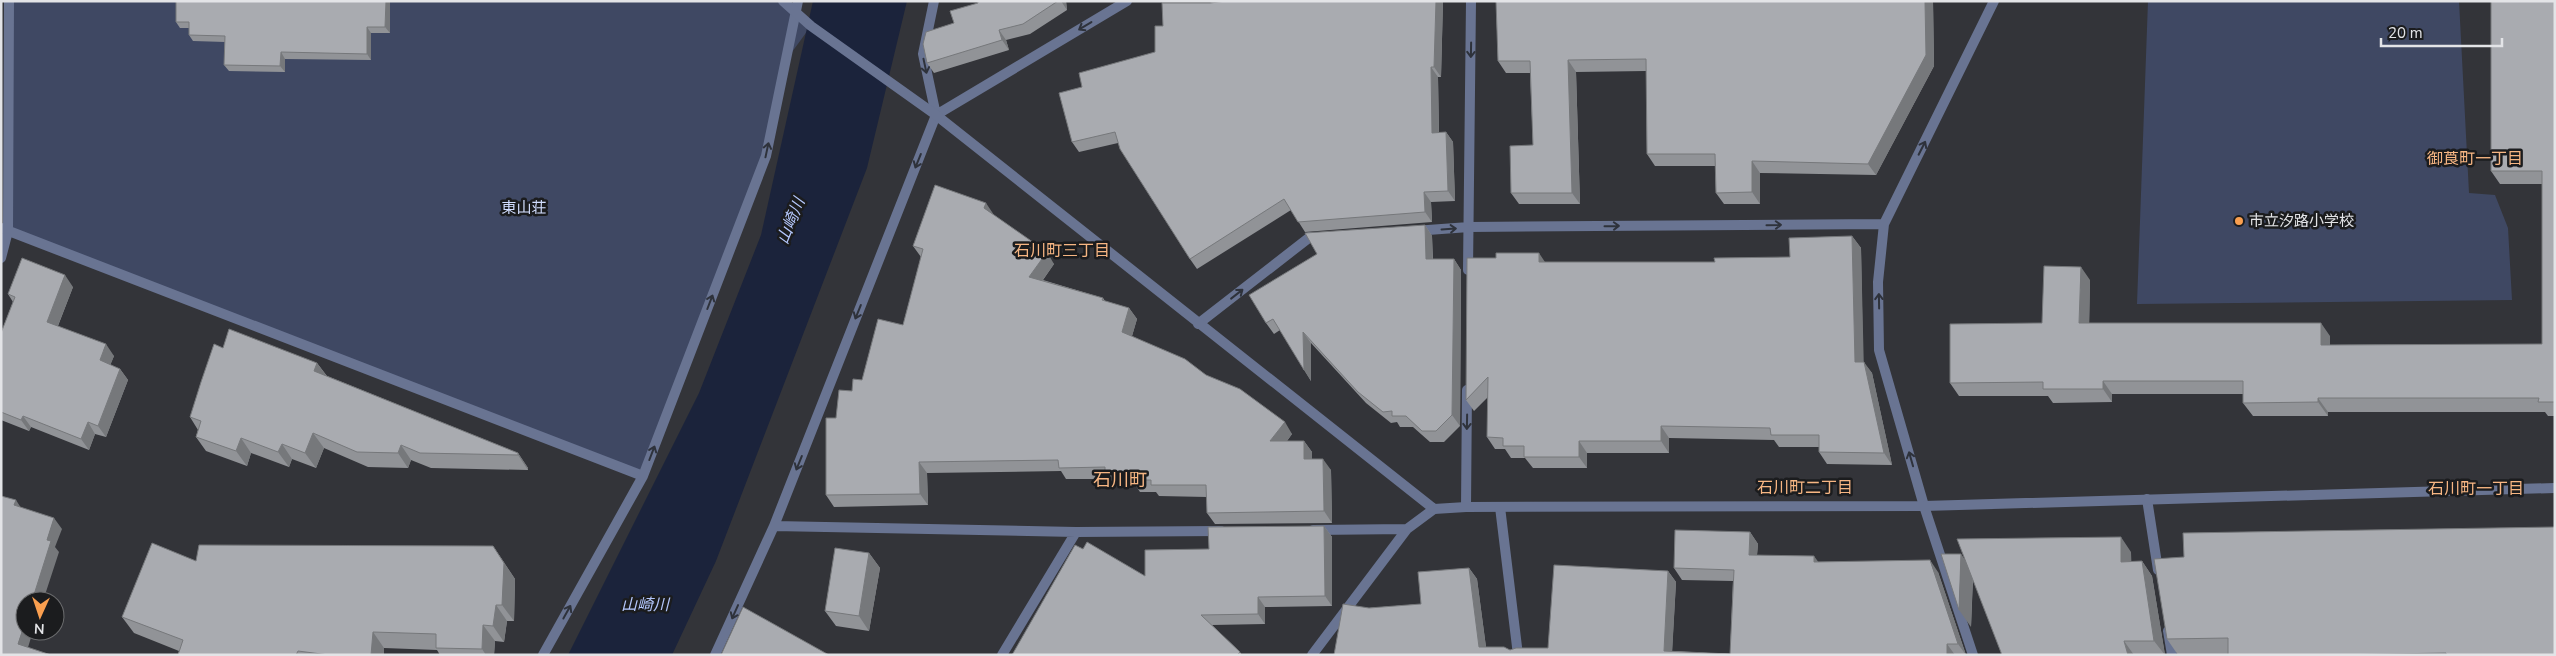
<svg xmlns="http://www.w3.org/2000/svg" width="2556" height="656" font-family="'Nunito Sans','Noto Sans JP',sans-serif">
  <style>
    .green { fill: #3f4863 }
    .water { fill: #1b233b }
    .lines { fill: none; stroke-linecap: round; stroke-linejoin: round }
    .minor { stroke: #697492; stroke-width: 10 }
    .tertiary { stroke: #697492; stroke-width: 10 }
    .wall { fill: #919397 }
    .shaded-wall { fill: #76787b }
    .building { fill: #a9abb0; stroke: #76787b }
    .oneway { stroke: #2e323b }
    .poi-dot { fill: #fa9f4f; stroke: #1b1c1e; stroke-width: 2 }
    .labels { text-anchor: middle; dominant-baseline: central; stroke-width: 5; stroke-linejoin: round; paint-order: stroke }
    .park-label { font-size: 15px; fill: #d2defe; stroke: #1b1c1e }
    .poi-label { font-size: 15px; fill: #e3e4e7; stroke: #1b1c1e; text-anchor: start }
    .neighbourhood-label { font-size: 16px; fill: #f7b683; stroke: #1b1c1e }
    .water-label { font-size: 16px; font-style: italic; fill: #b4c7fc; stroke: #1b1c1e }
    .quarter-label { font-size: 18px; fill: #f7b683; stroke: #1b1c1e }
  </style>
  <rect width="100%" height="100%" fill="#333439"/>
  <path class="green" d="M9,1h774l28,25 -27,37 -18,93 -123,320 -635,-245z
    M2148,1h311l10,192 26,2 13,33 4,72 -375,4z"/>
  <path class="water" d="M813,1h94l-40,167 -151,393 -44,94h-104l131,-262 62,-158z"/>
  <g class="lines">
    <path class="minor" d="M936,115l191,-114
      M1,228l642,248
      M1414,231l55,-4 415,-3
      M1,258l7,-27 1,-230
      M1468,270l3,-269
      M1198,324l112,-87h10
      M2147,499l11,71
      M1466,507l1,-117
      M1500,507l18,148
      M774,526l302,6 145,-1
      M1313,530l94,-1
      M2168,631l4,24
      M543,655l100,-179 123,-320 32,-155
      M715,655l59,-129 162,-411 -13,-61 11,-53
      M1002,655l74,-123
      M1312,655l95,-126 27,-20
      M1973,655l-49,-149 -45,-156 -1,-68 6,-58 110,-223"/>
    <path class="tertiary" d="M783,1l28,25 125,89 498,394 32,-2 458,-1 631,-18"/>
  </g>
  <path class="wall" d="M176,1h214v32h-19v27l-86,-1v13l-56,-1 -5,-6 1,-23 -32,-1 -4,-6v-7h-9l-4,-6z
    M978,1h88l1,9 -37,24 -24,6 3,10 -75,23 -7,-10 27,-40 24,-20z
    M1226,1h217l-2,76h-3l1,55h7l7,10 2,59 -24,1 1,20 -127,10 -14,-22 -94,59 -7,-10 -72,-116 -39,9 -7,-10 10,-55 73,-35 8,-26 47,-23z
    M1496,1h437l1,65 -58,109 -116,-2v31h-36l-8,-11 -1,-27h-60l-8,-12 -1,-83 -70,1 4,132h-61l-8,-11 22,-48 -3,-72h-24l-8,-12z
    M2555,1v415h-7l-3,-4h-217v4h-75l-10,-13v-9h-131v8l-59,1 -5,-7h-89l-9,-13 92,-60 48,-43 -1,43 241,13v9l212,-1v-160h-42l-9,-13z
    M994,215l60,49 -11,16 60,18 2,3 24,7 8,11 -5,17 74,39 86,59 -5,7h17l8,11v7l19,11 1,53 -117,1 -8,-11v-16l-48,-1 -3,-4h-16l-6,-9h-21l-3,-4h-44l-5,-8 -134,2 1,32 -94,2 -8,-12 10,-77 16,-27 10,-11 41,-55 18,-68 -8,-11z
    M1425,225l7,11 1,23h21l7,11 -1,156 -16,16h-14l-17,-15h-13l-3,-5 -6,1 -25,-20 -55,-60v38l-31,-51 -6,4 -8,-11z
    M1852,236l9,12 2,114 9,11 20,92 -65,-1 -8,-12v-5h-40l-5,-7 -105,-2v15h-82v15h-54l-8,-10h-14l-6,-9h-10l-8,-12 1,-40 -14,14 -8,-11 80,-138h169l75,-5z
    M73,287l-15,39 56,30 -4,9 10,4 8,11 -22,57 -11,-3 -6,16 -58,-23 -2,4 -28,-11v-87l12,-31 -5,-8z
    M223,348l94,15 10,13 191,77 10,15v2l-97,-2 -20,-8 -3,8 -40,-1 -44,-19 -8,20 -24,-9 -3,8 -38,-14 -4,13 -41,-15 -10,-14 2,-7 -8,-13z
    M1324,526l8,11v69l-67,1v17l-53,1 28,27 2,3h-230l71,-106 62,27 64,-27z
    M1750,532l8,12 -1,11 61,7 120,10 28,83h-632l35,-47 52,-4 48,-36 8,11 9,68 24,3 38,-2 120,-77 8,11 -4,69 58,3 3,-73 -51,-1 -8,-12z
    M493,546l22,33 -1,42h-7l-3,21 -9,-1 -1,14h-54l-3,-5 -53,-2v7h-206l1,-4 -45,-18 -12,-16 74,-56z
    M2131,552v9h11l10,15 13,79h-163l-29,-76 -2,48 -5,-66z
    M869,553l11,15 -11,63 -33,-5 -11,-15z
    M2184,557l371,98h-377l-11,-16z"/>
  <path class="shaded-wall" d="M386,1h4v32l-5,-6z
    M1061,1h5l1,9z
    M1436,1h7l-2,76 -7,-10z
    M1925,1h8l1,65 -58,109 -8,-11z
    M367,27l4,6v27l-4,-6z
    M999,30l7,10 3,10 -7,-10z
    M281,52l4,7v13l-5,-6z
    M1568,60l8,12 4,132 -8,-11z
    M1431,67l7,10 1,65 -7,-9z
    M1446,132l7,10 2,59 -7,-10z
    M1752,161l8,12v31l-8,-12z
    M1424,192l7,10 1,20 -7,-10z
    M986,203l8,12 -10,-7z
    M1425,225l7,11 1,34 -7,-11z
    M1852,236l9,12 3,125 -9,-11z
    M1047,252l7,12 -17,24 -8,-11z
    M1539,253l8,12 -8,-3z
    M1454,259l7,11 -1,156 -8,-11z
    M2081,267l9,13 -1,57 -10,-14z
    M65,275l8,12 -18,46 -8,-11z
    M1129,308l8,11 -7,24 -8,-11z
    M2321,323l9,13v22l-9,-13z
    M1303,332l8,11v38l-7,-11z
    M106,344l8,12 -6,15 -8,-11z
    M1864,362l8,11 20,92 -8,-12z
    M317,363l11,15 -14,-7z
    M120,369l8,11 -22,57 -8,-11z
    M2103,381l9,13v8l-9,-13z
    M2318,398l10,14v4l-10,-14z
    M23,416l8,11 -2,4 -8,-11z
    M88,422l7,12 -6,16 -8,-11z
    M1285,422l7,12 -14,19 -8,-12z
    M1661,426l8,12v15l-8,-12z
    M313,433l11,15 -8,20 -11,-15z
    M241,438l10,15 -4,13 -11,-15z
    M1304,441l8,11v18l-8,-11z
    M1579,441l8,12v15l-8,-11z
    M282,444l10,15 -3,8 -11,-15z
    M401,445l10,15 -3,8 -10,-15z
    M518,453l10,15v2l-10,-15z
    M1323,459l8,11 1,53 -8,-12z
    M919,462l8,11 1,32 -8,-11z
    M16,500l7,11 -9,-6z
    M54,518l8,11 -7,18 4,5 -16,49h-11l15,-61z
    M1324,526l8,11v69l-7,-10z
    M1750,532l8,12 -2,22 -7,-11z
    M2121,537l10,15 1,25 -11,-15z
    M493,546l22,33 -1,42 -12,-16z
    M869,553l11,15 -11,63 -10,-15z
    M1961,554l12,17 -2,56 -12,-17z
    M1814,556l8,11 -8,-5z
    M1930,560l8,12 28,83 -8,-11z
    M2142,561l10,15 13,79 -11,-14z
    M1469,568l8,11 10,76 -8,-8z
    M1668,571l8,11 -4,73 -8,-4z
    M1258,597l7,10v17l-7,-10z
    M496,605l11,16 -3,21 -11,-16z
    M25,623v8h8l-7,23 -8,-10z
    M483,625l12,16 -1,14h-8l-4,-6z
    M373,632l11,16v7h-13z
    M2124,641l10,14h-6z
    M1947,644l8,11h-8z"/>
  <path class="building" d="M176,1h210l-1,26h-18v27l-86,-2 -1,14 -56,-1 1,-29 -36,-1v-13h-13z
    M978,1h80l-35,23 -24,6 3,10 -75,23 -4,-19 3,-12 28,-9 -4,-12 28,-8z
    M1226,1h210l-2,66h-3l1,66 14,-1 2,59 -24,1 1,20 -127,10 -14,-23 -94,60 -70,-110 -5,-17 -43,10 -13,-49 23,-6 -3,-14 76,-21v-26h8l-1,-23h48z
    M1496,1h429l1,54 -58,109 -116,-3v31l-36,1 -1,-39h-68l-1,-95 -78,1 4,133h-61l-1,-47 23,-1 -3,-84h-32z
    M2491,1h64v401h-17l1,-4h-221v4l-75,1v-22h-140v8h-60v-7l-93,1v-59l92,-1 2,-57 37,1 -2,56h242v22l221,-1v-173h-51z
    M935,185l51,18 -2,5 63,44 -18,25 74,21 -1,2 27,8 -7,24 63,27 21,16 34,14 45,33 -15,19h34v18h19l1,52 -117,2 -1,-28h-55v-5h-19v-8l-27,-1v-4l-46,1 -1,-8 -139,2 1,32 -94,1v-77h10l3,-28 13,1 1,-12 9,1 16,-61 25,6 20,-76 -10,-3z
    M1425,225l1,34h28l-2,156 -16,16h-14l-16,-15h-14v-5l-9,1 -25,-20 -55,-60 1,38 -31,-51 -7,4 -17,-28 68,-41 -12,-21z
    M1852,236l3,126h9l20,91 -65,-1v-17h-48l-1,-7 -109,-2v15h-82v16h-55v-11h-21v-8l-16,-1 1,-60 -22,23 1,-142h29v-5h43v9h176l-1,-4 76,-1 -1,-19z
    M22,258l43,17 -18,47 59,22 -6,16 20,9 -22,57 -10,-4 -7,17 -58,-23 -2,4 -20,-8v-79l14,-36 -7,-3z
    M229,329l88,34 -3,8 204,82v2l-98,-2 -19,-8 -3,8 -41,-1 -44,-19 -8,20 -23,-9 -4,8 -37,-14 -5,13 -40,-14 5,-16 -11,-4 11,-35 13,-38 9,4z
    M1,496l15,4 -2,5 40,13 -7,22 4,1 -19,60h-7v22l-7,21 33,11h-50z
    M1324,526l1,70 -67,1v17l-57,1 39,37 -3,3h-225l63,-110 8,4 4,-7 58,34v-26l64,-1 -1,-22z
    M2555,527v128h-109v-2l-113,2h-105v-17l-61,1 -13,-80 30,-2 -1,-24z
    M1675,530l75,2 -1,23 65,1v6l116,-2 28,84h-11v11h-613l9,-51 26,4 52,-4 -3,-32 51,-4 10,79h25l6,3 6,-2h32l6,-83 114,6 -4,80 66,3 4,-84 -60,-2z
    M2121,537v25l21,-1 12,80h-30l4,14h-126l-45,-116z
    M152,543l44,18 3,-16 294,1 11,17 -2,42h-6l-3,21 -10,-1 -1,24 -46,-1v-14l-63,-2 -2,23h-42l-31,-4 -2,4h-118l5,-15 -61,-23z
    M835,548l34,5 -10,63 -34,-5z
    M1941,554h20l-2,56z
    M743,607l86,48h-108z"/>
  <defs><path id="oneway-shaft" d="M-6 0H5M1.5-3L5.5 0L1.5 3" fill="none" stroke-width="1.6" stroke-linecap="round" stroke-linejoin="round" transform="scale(1.25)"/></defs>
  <g class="oneway">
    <use href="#oneway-shaft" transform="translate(1085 26) rotate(149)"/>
    <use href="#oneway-shaft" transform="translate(1471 50) rotate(91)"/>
    <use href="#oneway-shaft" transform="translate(925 66) rotate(78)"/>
    <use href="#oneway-shaft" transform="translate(1922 148) rotate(-63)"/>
    <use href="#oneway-shaft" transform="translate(767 150) rotate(-78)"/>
    <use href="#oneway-shaft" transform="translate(918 161) rotate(112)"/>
    <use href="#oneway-shaft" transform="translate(1774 225) rotate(-1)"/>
    <use href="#oneway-shaft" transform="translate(1612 226) rotate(-1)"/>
    <use href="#oneway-shaft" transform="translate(1449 229) rotate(-4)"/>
    <use href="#oneway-shaft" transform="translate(1237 294) rotate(-38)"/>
    <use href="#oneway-shaft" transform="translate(1879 301) rotate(-91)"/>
    <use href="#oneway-shaft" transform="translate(710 302) rotate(-69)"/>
    <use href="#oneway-shaft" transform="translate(858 312) rotate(112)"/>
    <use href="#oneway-shaft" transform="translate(1467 422) rotate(91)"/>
    <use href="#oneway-shaft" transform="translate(652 453) rotate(-69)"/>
    <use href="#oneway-shaft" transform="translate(1911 459) rotate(-106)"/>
    <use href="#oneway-shaft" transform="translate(799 463) rotate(112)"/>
    <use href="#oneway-shaft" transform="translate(567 612) rotate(-61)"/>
    <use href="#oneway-shaft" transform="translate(735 612) rotate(114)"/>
  </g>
  <circle class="poi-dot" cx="2239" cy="221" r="5"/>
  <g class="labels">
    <g class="park-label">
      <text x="524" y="208">東山荘</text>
    </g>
    <g class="poi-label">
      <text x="2249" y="221">市立汐路小学校</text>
    </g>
    <g class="neighbourhood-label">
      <text x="2475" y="159">御莨町一丁目</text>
      <text x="1062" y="251">石川町三丁目</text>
      <text x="1805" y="488">石川町二丁目</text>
      <text x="2476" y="489">石川町一丁目</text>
    </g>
    <g class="water-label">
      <text transform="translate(791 221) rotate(-68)">山崎川</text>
      <text x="645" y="605">山崎川</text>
    </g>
    <g class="quarter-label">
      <text x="1120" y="480">石川町</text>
    </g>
  </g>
  <rect width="2556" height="656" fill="none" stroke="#e3e4e7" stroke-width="5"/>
  <g transform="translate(40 616) rotate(183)"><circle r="24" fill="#1b1c1e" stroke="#6b6c6e"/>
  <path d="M0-4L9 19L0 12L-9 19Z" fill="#fa9f4f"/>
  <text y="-8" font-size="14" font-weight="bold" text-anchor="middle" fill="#e3e4e7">N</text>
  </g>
  <path d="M2381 38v8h121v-8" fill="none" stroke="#e3e4e7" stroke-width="2.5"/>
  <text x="2388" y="38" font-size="15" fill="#e3e4e7" stroke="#1b1c1e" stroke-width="4" paint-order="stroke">20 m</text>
</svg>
